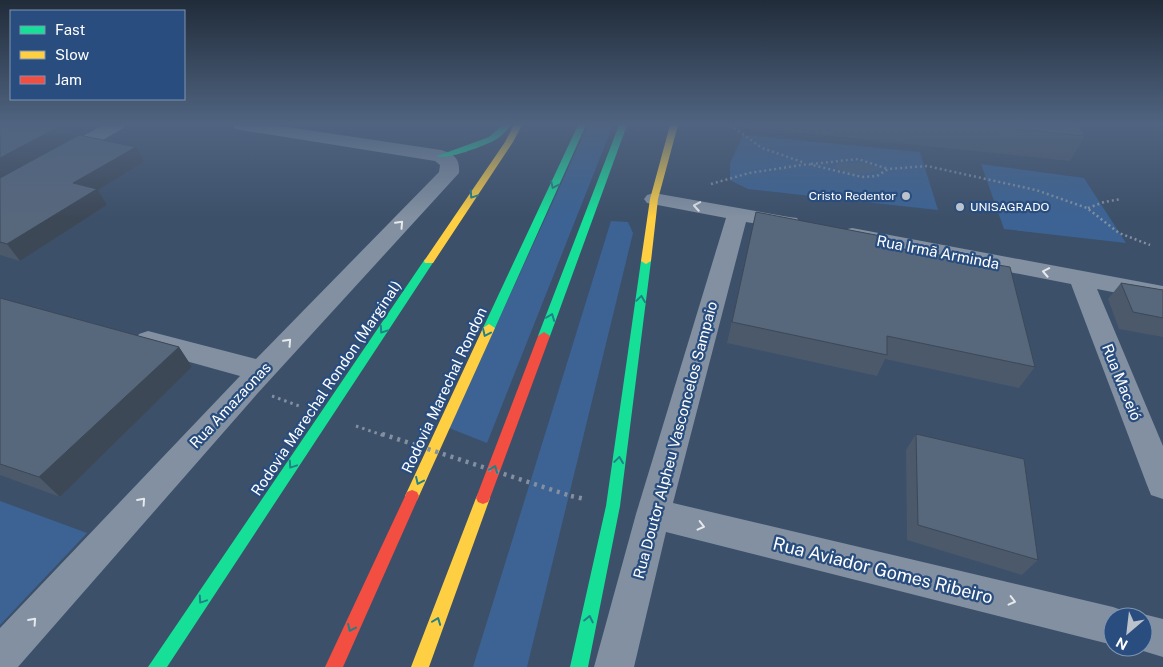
<svg xmlns="http://www.w3.org/2000/svg" width="1163" height="667" font-family="'Public Sans',sans-serif">
  <style>
    .green { fill: #3c6394 }
    .water { fill: #4a6486 }
    .lines { fill: none; stroke-linecap: round; stroke-linejoin: round }
    .path-far2 { stroke: #8290a1; stroke-width: 2.5; stroke-dasharray: 2 3; stroke-linecap: butt }
    .path-far1 { stroke: #8290a1; stroke-width: 3; stroke-dasharray: 2.5 4; stroke-linecap: butt }
    .path { stroke: #8290a1; stroke-width: 4.5; stroke-dasharray: 3 5; stroke-linecap: butt }
    .street { fill: #8290a1; fill-rule: evenodd }
    .fast { fill: #16e098; fill-rule: evenodd }
    .slow { fill: #ffcf43; fill-rule: evenodd }
    .jam { fill: #f24e42; fill-rule: evenodd }
    .path-bridge-far1 { stroke: #8290a1; stroke-width: 3; stroke-dasharray: 2.5 4; stroke-linecap: butt }
    .path-bridge { stroke: #8290a1; stroke-width: 4.5; stroke-dasharray: 3 5; stroke-linecap: butt }
    .wall { fill: #4b596b }
    .shaded-wall { fill: #3d4857 }
    .building { fill: #57677c; stroke: #3d4857 }
    .oneway { stroke: #228087 }
    .oneway2 { stroke: #e6e9ec }
    .poi-dot { fill: #bbc2cb; stroke: #284d7e; stroke-width: 2 }
    .labels { text-anchor: middle; dominant-baseline: central; stroke-width: 4.5; stroke-linejoin: round; paint-order: stroke }
    .far-poi-label { font-size: 12px; fill: #fff; stroke: #284d7e; text-anchor: end }
    .street-label { font-size: 15px; fill: #fff; stroke: #284d7e }
    .near-street-label { font-size: 18px; fill: #fff; stroke: #284d7e }
  </style>
  <rect width="100%" height="100%" fill="#3c506a"/>
  <path class="green" d="M588,125h25l-126,318 -38,-15z
    M743,135l177,17 18,58 -190,-21 -18,-9v-17z
    M981,164l103,14 42,65 -122,-14z
    M611,221l17,1 5,11 -106,434h-54z
    M0,501l87,32 -87,92z"/>
  <path class="water" d="M839,162l27,1 14,5c-13,10 -33,6 -47,-1z"/>
  <g class="lines">
    <path class="path-far2" d="M730,125l32,23 43,15
      M811,164l47,-5 30,10
      M711,184l38,-11 59,-9 54,13 15,-1 11,-7 39,-3 109,24 51,18 32,25 31,12
      M1088,208l16,-6 17,-3"/>
    <path class="path-far1" d="M272,396l27,10"/>
    <path class="path" d="M571,496l14,3"/>
    <path class="street" d="M103,125h22l-3,4 -115,65 -7,2v-14z
      M232,125h42l167,25c14,4 19,9 18,23l-202,221 -239,273h-18v-39l240,-252 -101,-28 -4,-7 4,-7 9,-3 108,28 183,-187 1,-7 -5,-4 -194,-31 -6,-1z
      M654,193l135,24 8,1 3,5 -3,5 -8,1 -43,-7 -73,281 440,104 14,5 1,5h-15v28l-447,-113 -32,135h-40l42,-153 90,-296 -79,-15 -3,-4 3,-4z
      M852,228l311,58v16l-66,-13 66,157v53l-12,-4 -4,-10 -76,-201 -227,-44 -3,-5 3,-5z
      M1143,614l20,5v38l-33,-10h13v-30h-8z"/>
    <path class="fast" d="M503,125h8c-5,6 -11,13 -18,16 -9,5 -49,20 -56,15l52,-19z
      M578,125h8l-91,203 -6,4 -4,-1 -2,-3z
      M619,125h8l-77,211 -2,3h-8l-2,-3z
      M429,258l5,3 -267,406h-19l277,-408z
      M646,258l5,3 -31,245 -32,161h-18l36,-161 35,-245z"/>
    <path class="slow" d="M514,125h8l-9,17 -80,121h-8l-1,-2 81,-119z
      M670,125h8l-20,74 -7,62 -5,3 -5,-3 9,-62z
      M489,324l6,4 -76,168 -2,4 -5,2 -5,-2 -2,-4 78,-168z
      M483,492l5,2 2,4 -61,169h-18l65,-169 2,-4z"/>
    <path class="jam" d="M544,332l6,4 -60,162 -2,4 -5,2 -5,-2 -2,-4 62,-162z
      M412,490l5,2 2,4 -76,171h-18l82,-175z"/>
    <path class="path-bridge-far1" d="M356,426l29,10"/>
    <path class="path-bridge" d="M382,434l189,62"/>
  </g>
  <path class="wall" d="M0,125h70l7,11 67,26 -46,28 9,15 -87,56 -20,-6z
    M735,125h342l8,11 -15,25 -335,-35z
    M756,212l130,34 149,121 -16,21 -134,-29 -8,17 -150,-33z
    M1121,283l42,7v47l-44,-8 -11,-30z
    M0,298l179,49 13,20 -132,130 -60,-22z
    M916,434l122,126 -16,15 -115,-35 -1,-90z"/>
  <path class="shaded-wall" d="M62,125h8l7,11 -77,44v-22z
    M136,147l8,15 -46,28 9,15 -87,56 -13,-17 66,-61z
    M179,347l13,20 -132,130 -21,-20z"/>
  <path class="building" d="M0,125h62l-62,33z
    M972,125h105l8,11z
    M79,135l57,12 -63,36 24,6 -90,55 -7,-2v-64z
    M756,212l130,25v9l124,21 25,100 -148,-31v19l-155,-33z
    M1121,283l42,7v28l-30,-6z
    M0,298l179,49 -140,130 -39,-13z
    M916,434l108,25 14,101 -120,-35z"/>
  <defs><path id="oneway-chevron" d="M-2-3.5L2.5 0L-2 3.5" fill="none" stroke-width="1.6" stroke-linecap="round" stroke-linejoin="round" transform="scale(1.25)"/></defs>
  <g class="oneway">
    <use href="#oneway-chevron" transform="translate(554 185) rotate(115)"/>
    <use href="#oneway-chevron" transform="translate(473 195) rotate(124)"/>
    <use href="#oneway-chevron" transform="translate(641 299) rotate(-82)"/>
    <use href="#oneway-chevron" transform="translate(551 317) rotate(-69)"/>
    <use href="#oneway-chevron" transform="translate(383 330) rotate(124)"/>
    <use href="#oneway-chevron" transform="translate(486 333) rotate(115)"/>
    <use href="#oneway-chevron" transform="translate(619 460) rotate(-82)"/>
    <use href="#oneway-chevron" transform="translate(292 465) rotate(124)"/>
    <use href="#oneway-chevron" transform="translate(494 469) rotate(-69)"/>
    <use href="#oneway-chevron" transform="translate(419 481) rotate(115)"/>
    <use href="#oneway-chevron" transform="translate(202 600) rotate(124)"/>
    <use href="#oneway-chevron" transform="translate(589 619) rotate(-78)"/>
    <use href="#oneway-chevron" transform="translate(437 621) rotate(-69)"/>
    <use href="#oneway-chevron" transform="translate(351 628) rotate(115)"/>
  </g>
  <g class="oneway2">
    <use href="#oneway-chevron" transform="translate(697 206) rotate(-170)"/>
    <use href="#oneway-chevron" transform="translate(400 224) rotate(-47)"/>
    <use href="#oneway-chevron" transform="translate(1046 272) rotate(-169)"/>
    <use href="#oneway-chevron" transform="translate(288 342) rotate(-47)"/>
    <use href="#oneway-chevron" transform="translate(142 501) rotate(-48)"/>
    <use href="#oneway-chevron" transform="translate(701 526) rotate(14)"/>
    <use href="#oneway-chevron" transform="translate(1012 601) rotate(14)"/>
    <use href="#oneway-chevron" transform="translate(33 621) rotate(-48)"/>
  </g>
  <linearGradient id="sky" x2="0" y2="1"><stop stop-color="#212c3a"/><stop offset="0.57" stop-color="#506481"/><stop offset="1" stop-color="#506481" stop-opacity="0"/></linearGradient>
  <rect width="1163" height="218" fill="url(#sky)"/>
  <g class="poi-dot">
    <circle cx="906" cy="196" r="5"/>
    <circle cx="960" cy="207" r="5"/>
  </g>
  <g class="labels">
    <g class="far-poi-label">
      <text x="896" y="196">Cristo Redentor</text>
      <text x="970" y="207" text-anchor="start">UNISAGRADO</text>
    </g>
    <g class="street-label">
      <text transform="translate(938 252) rotate(11)">Rua Irmã Arminda</text>
      <text transform="translate(1122 382) rotate(68)">Rua Maceió</text>
      <text transform="translate(326 388) rotate(-56)">Rodovia Marechal Rondon (Marginal)</text>
      <text transform="translate(444 390) rotate(-65)">Rodovia Marechal Rondon</text>
      <text transform="translate(230 405) rotate(-47)">Rua Amazaonas</text>
      <text transform="translate(675 440) rotate(-75)">Rua Doutor Alpheu Vasconcelos Sampaio</text>
    </g>
    <g class="near-street-label">
      <text transform="translate(883 570) rotate(14)">Rua Aviador Gomes Ribeiro</text>
    </g>
  </g>
  <rect x="10" y="10" width="175" height="90" fill="#284d7e" stroke="#7e94b2"/>
  <rect x="20" y="26" width="25" height="8" fill="#16e098" stroke="#7e94b2"/>
  <text x="55" y="35" font-size="15" fill="#ffffff">Fast</text>
  <rect x="20" y="51" width="25" height="8" fill="#ffcf43" stroke="#7e94b2"/>
  <text x="55" y="60" font-size="15" fill="#ffffff">Slow</text>
  <rect x="20" y="76" width="25" height="8" fill="#f24e42" stroke="#7e94b2"/>
  <text x="55" y="85" font-size="15" fill="#ffffff">Jam</text>
  <g transform="translate(1128 632) rotate(208)"><circle r="24" fill="#284d7e" stroke="#7e94b2"/>
  <path d="M0-4L9 19L0 12L-9 19Z" fill="#bbc2cb"/>
  <text y="-8" font-size="14" font-weight="bold" text-anchor="middle" fill="#ffffff">N</text>
  </g>
</svg>
